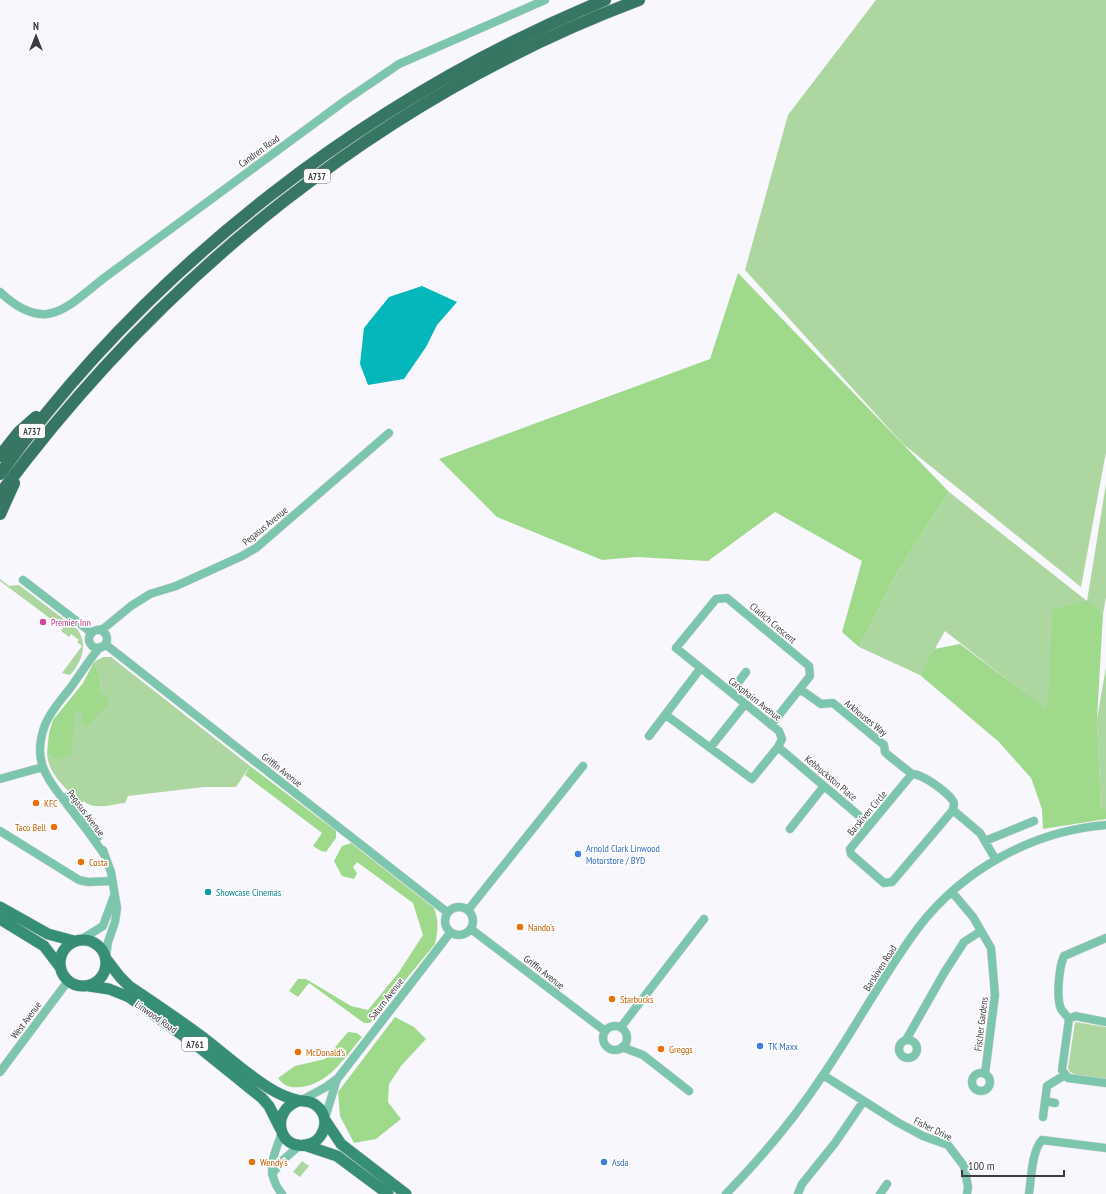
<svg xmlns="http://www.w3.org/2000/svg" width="1106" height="1194" font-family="'PT Sans Narrow',sans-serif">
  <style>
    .green { fill: #add6a0 }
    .forest { fill: #9fd98c }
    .water { fill: #03b7bb }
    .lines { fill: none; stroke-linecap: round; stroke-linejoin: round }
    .minor-casing { stroke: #d2d2d7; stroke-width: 9 }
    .major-casing { stroke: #d2d2d7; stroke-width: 12 }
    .highway-casing { stroke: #d2d2d7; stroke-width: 13 }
    .minor { stroke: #7dc6ae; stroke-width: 8 }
    .major { stroke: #378e76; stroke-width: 11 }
    .highway { stroke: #377663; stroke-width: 12 }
    .hotel-dot { fill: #d1479c; stroke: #fff; stroke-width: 1.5 }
    .food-dot { fill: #e8710a; stroke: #fff; stroke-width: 1.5 }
    .shop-dot { fill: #3f7fe0; stroke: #fff; stroke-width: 1.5 }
    .culture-dot { fill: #0f9aa8; stroke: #fff; stroke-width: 1.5 }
    .labels { text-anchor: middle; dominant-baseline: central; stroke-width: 3; stroke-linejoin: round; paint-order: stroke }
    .shield { fill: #fff; stroke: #76767a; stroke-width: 1 }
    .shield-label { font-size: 9px; font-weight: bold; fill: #3c3c41 }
    .street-label { font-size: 10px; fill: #3c3c41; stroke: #fff }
    .hotel-label { font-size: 10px; fill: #b23c85; stroke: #fff; text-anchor: start }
    .food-label { font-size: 10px; fill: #c56008; stroke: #fff; text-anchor: start }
    .shop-label { font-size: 10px; fill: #366cbe; stroke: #fff; text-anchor: start }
    .culture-label { font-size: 10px; fill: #0d838f; stroke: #fff; text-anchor: start }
  </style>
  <rect width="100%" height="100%" fill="#f8f7fd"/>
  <path class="green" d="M876,0h230v452l-25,135 -178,-143 -158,-174 43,-155z
    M1106,484v113l-3,17 -16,-12 -41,108 -101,-79 -25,44 -61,-28 38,-74 52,-81 138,109z
    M0,579l9,7 10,-1 59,45c10,15 4,32 -8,45l-8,-2 20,-27 -5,-4 2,-2 -8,-6 -2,3 -8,-6 2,-3 -63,-47z
    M103,657h8l139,109 -14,21h-32l-76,9 -3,7c-14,1 -29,8 -42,-2l-1,2c-15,-13 -34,-28 -35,-50l9,7 19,-49h9l17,-17 -1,-18 -6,-14z
    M1106,667v142l-5,1 -4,-91z
    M1075,1022l31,5v52l-30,-4 -6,-3 -2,-4z
    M302,1161l7,5 -9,11 -7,-5z"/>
  <path class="forest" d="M738,273l211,219 -52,81 -38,74 -17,-15 20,-71 -87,-49 -67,49 -71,-4 -35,3 -105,-43 -58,-58 271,-100z
    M1087,601l16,13 -6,105 4,90h5v10l-63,10 -1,-20 -11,-31 -32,-36 -79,-67 14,-26 26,-5 86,65 4,-24 2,-75z
    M94,662l6,14 1,18 7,4 -1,8 -21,20 -5,-4 3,-11 -9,1 -4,42 -15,6 -9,-7 2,-20 4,-13 30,-37z
    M250,766l86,65v7l-10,14 -5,-1 -8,-5 9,-13 -77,-58z
    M351,843l83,65c5,13 4,23 1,36l-65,79h-6l-55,-40 -11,14 -9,-6 9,-12h8l45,27 17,4 31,-38 24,-37 -10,-32 -56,-41 -4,5 4,6 -3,6 -12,-3 -8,-15 8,-15z
    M395,1017l19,10 12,12 -25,27 -12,18 -1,18 13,17 -25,20 -22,4 -14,-27 -2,-24z
    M348,1032l9,1 5,4c-17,20 -32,46 -60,50 -12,1 -17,0 -24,-9l17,-12 30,-7z"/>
  <path class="water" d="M422,286l35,16 -20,23 -11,22 -22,32 -36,6 -8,-21 4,-36 25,-31z"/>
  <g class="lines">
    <g class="minor-casing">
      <path id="minor" d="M0,292c45,42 65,17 104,-14l242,-178 53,-36 146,-64
        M23,580l69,53
        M97,630l6,-1 28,-23 19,-12 26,-8 66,-30 14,-8 133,-115
        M89 639a9 9 0 1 1 18 0a9 9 0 1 1-18 0Z
        M105,644l342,268
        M100,647c-11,13 -19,26 -29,40 -9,12 -20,23 -26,38 -14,37 3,54 24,82 12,15 24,31 35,47
        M800,689l21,15 12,-1 51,42 1,7 3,3 24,19
        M731,692l15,-20
        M666,715l86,64 26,-32 4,-8 -3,-8 -103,-83 40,-49 11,-1 82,68 1,10 -39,49
        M649,736l51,-67
        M778,747l92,78
        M710,748l35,-44
        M912,774c9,-1 41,21 42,30 0,1 -1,4 -1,6l-61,72 -8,1 -33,-29 -1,-5z
        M0,779l43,-12
        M66,797l22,23 9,18
        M953,810l27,23 16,27
        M790,829l34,-43
        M0,831l79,49 9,2 24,-1
        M985,841l49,-20
        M103,850l8,22 6,36 -2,14 -7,20 -2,14
        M952,892l21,25 18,31 4,47 -10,79
        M445 921a14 14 0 1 1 28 0a14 14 0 1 1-28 0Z
        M468,910l115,-144
        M471,929l134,102
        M1106,938l-42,18c-5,11 -8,41 -3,53 2,3 6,7 8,10l-7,51 6,8 38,5
        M82,939l21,-13 11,-30
        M1069,1019l6,-3 31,6
        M603 1038a12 12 0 1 1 24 0a12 12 0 1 1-24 0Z
        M621,1027l83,-108
        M899 1049a9 9 0 1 1 18 0a9 9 0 1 1-18 0Z
        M906,1040l38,-67 20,-31 17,-11
        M622,1047l21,8 46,36
        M0,1072l68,-91
        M972 1082a9 9 0 1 1 18 0a9 9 0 1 1-18 0Z
        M823,1075l74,47 26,14 25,9 16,21 4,21 -1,7
        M302,1100l24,-13 12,-9 112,-145
        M1045,1101l10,2
        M1043,1117l4,-31 18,-11
        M325,1118l12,-39
        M272,1174l11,-14 17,-15
        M282,1194c-17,-21 -9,-38 0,-61
        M726,1194c36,-37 69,-76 97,-119 33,-48 60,-100 95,-147 45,-59 115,-97 188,-103
        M798,1194l4,-10 33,-41 28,-41
        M880,1194l7,-10
        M1029,1194c2,-14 3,-44 13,-54l64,8"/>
    </g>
    <g class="major-casing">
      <path id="major" d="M0,907l48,27 26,7
        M0,919l44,27 16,21
        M60 963a23 23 0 1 1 46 0a23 23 0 1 1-46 0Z
        M107,960l13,17 9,9c27,18 54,36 80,56 19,15 39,33 60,46 8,5 19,10 28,12 8,2 15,0 22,8 12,13 4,34 -13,37 -28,5 -36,-34 -8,-44
        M89,986l20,3 20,8 66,47 67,54 7,8 11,22
        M325,1120l16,24 65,50
        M304,1145l33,11 51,38"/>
    </g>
    <g class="highway-casing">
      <path id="highway" d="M0,456l19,-24 17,-15
        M0,474c149,-208 369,-377 605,-474
        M0,494c162,-219 383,-398 639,-494
        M0,514l14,-31"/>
    </g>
    <use href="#minor" class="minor"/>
    <use href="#major" class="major"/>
    <use href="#highway" class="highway"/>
  </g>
  <circle class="hotel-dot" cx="43" cy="622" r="4"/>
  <g class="food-dot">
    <circle cx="36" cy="803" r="4"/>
    <circle cx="54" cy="827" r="4"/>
    <circle cx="81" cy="862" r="4"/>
    <circle cx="520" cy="927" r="4"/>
    <circle cx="612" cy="999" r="4"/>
    <circle cx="661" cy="1049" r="4"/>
    <circle cx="298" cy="1052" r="4"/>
    <circle cx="252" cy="1162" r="4"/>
  </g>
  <g class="shop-dot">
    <circle cx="578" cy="854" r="4"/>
    <circle cx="760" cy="1046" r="4"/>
    <circle cx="604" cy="1162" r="4"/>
  </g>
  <circle class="culture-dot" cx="208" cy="892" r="4"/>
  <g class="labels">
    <g class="shield">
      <rect x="304" y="169" width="26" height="14" rx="3"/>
      <rect x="19" y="424" width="26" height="14" rx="3"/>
      <rect x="182" y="1037" width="26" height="14" rx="3"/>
    </g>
    <g class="shield-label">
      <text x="317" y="176">A737</text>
      <text x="32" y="431">A737</text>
      <text x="195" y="1044">A761</text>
    </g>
    <g class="street-label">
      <text transform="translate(259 151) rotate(-36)">Candren Road</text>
      <text transform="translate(265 526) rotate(-39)">Pegasus Avenue</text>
      <text transform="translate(773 623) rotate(40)">Cladich Crescent</text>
      <text transform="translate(755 699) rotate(38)">Carsphairn Avenue</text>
      <text transform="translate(866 718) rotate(39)">Arkhouses Way</text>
      <text transform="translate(282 770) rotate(38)">Griffin Avenue</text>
      <text transform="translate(831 778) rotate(40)">Kebbuckston Place</text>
      <text transform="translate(86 813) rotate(53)">Pegasus Avenue</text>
      <text transform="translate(867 813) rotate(-50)">Barskiven Circle</text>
      <text transform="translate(880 968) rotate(-57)">Barskiven Road</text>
      <text transform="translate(544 972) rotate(38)">Griffin Avenue</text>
      <text transform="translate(386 999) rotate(-52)">Saturn Avenue</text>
      <text transform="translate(156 1017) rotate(35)">Linwood Road</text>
      <text transform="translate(26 1020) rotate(-53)">West Avenue</text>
      <text transform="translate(981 1024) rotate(-83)">Fischer Gardens</text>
      <text transform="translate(933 1129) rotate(26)">Fisher Drive</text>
    </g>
    <g class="hotel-label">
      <text x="51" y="622">Premier Inn</text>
    </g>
    <g class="food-label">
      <text x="44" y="803">KFC</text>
      <text x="46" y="827" text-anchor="end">Taco Bell</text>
      <text x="89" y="862">Costa</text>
      <text x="528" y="927">Nando's</text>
      <text x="620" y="999">Starbucks</text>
      <text x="669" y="1049">Greggs</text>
      <text x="306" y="1052">McDonald's</text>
      <text x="260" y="1162">Wendy's</text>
    </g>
    <g class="shop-label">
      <text x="586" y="848">Arnold Clark Linwood<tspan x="586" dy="12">Motorstore / BYD</tspan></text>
      <text x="768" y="1046">TK Maxx</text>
      <text x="612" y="1162">Asda</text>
    </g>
    <g class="culture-label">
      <text x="216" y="892">Showcase Cinemas</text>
    </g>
  </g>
  <g transform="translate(36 36)" stroke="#ffffff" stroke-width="3" paint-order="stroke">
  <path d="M0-3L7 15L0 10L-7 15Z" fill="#3c3c41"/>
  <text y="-6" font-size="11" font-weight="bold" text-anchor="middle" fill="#3c3c41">N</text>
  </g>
  <path d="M962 1170v6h102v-6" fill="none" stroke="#3c3c41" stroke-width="2"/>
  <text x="968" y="1170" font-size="12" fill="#3c3c41" stroke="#ffffff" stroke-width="3" paint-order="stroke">100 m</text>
</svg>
